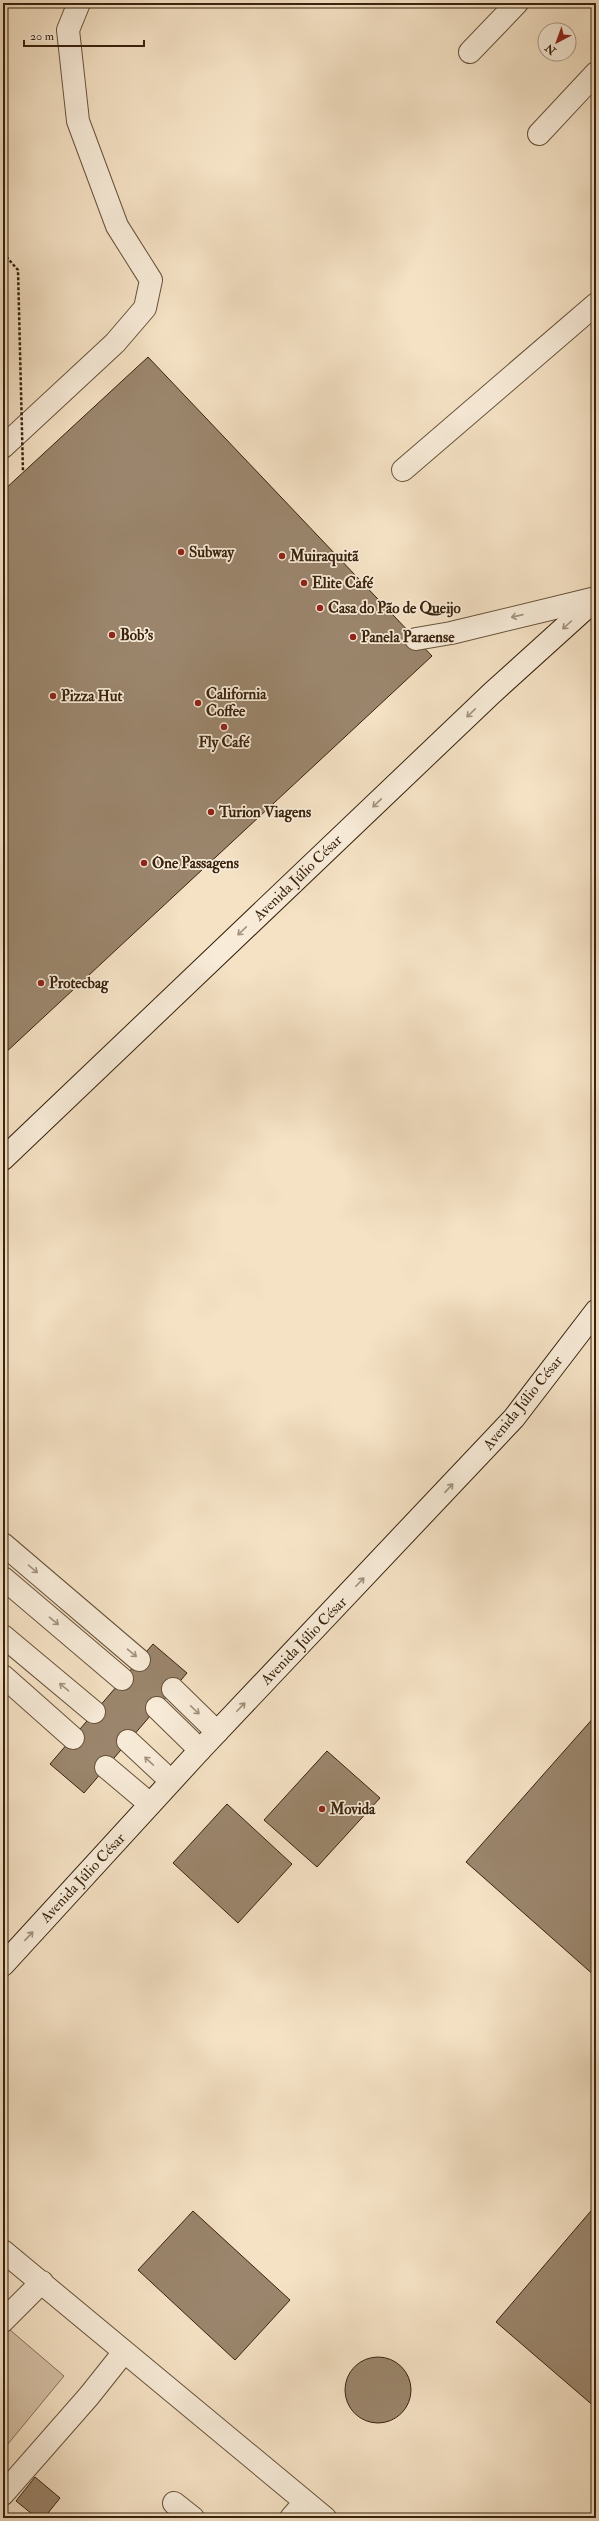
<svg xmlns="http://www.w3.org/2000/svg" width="599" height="2521" font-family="'IM FELL Double Pica',serif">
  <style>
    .green { fill: #d5c1a6; stroke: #87725a }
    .building { fill: #9b866d; stroke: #39220d }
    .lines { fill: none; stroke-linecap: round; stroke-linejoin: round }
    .lane-casing { stroke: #68523b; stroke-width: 24 }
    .secondary-casing { stroke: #39220d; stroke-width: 24 }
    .lane { stroke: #f8ecd9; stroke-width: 22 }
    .secondary { stroke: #f8ecd9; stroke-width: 22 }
    .path-bridge { stroke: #39220d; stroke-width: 2.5; stroke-dasharray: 3 2; stroke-linecap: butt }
    .oneway { stroke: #a2917d }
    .poi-dot { fill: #8f2418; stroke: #f8ecd9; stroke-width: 1.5 }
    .labels { text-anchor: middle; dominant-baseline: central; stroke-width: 3.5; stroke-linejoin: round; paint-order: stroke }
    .poi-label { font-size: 15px; font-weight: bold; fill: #39220d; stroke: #f8ecd9; text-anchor: start }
    .street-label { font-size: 15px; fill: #39220d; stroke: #f8ecd9 }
  </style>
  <rect width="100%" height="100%" fill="#f5e2c5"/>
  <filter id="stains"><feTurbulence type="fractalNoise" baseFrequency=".005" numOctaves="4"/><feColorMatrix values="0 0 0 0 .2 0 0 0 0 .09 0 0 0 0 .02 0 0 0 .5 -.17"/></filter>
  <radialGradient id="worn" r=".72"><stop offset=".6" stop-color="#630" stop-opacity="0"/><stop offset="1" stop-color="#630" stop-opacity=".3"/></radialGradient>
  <path class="green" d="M3,2324l61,52 -61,74z"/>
  <path class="building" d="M148,357l284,299 -429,399v-564z
    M153,1644l34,29 -103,120 -34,-29z
    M596,1715v262l-130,-115z
    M327,1751l53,47 -63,69 -53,-47z
    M227,1804l65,60 -54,59 -65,-60z
    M596,2205v203l-100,-86z
    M193,2211l97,89 -55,60 -97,-90z
    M345 2390a33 33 0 1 1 66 0a33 33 0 1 1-66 0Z
    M35,2477l25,21 -16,20h-7l-21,-17z"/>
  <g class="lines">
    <g class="lane-casing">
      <path id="lane" d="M470,52l47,-49
        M539,134l57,-61
        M3,447l112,-104 30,-35 6,-28 -34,-54 -39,-105 -10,-91 11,-27
        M403,470l193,-166
        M416,639l35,-6 145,-35
        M3,1544l136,116
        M3,1578l119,101
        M3,1636l91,76
        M3,1676l70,62
        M173,1689l44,43
        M157,1708l43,42
        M128,1741l43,40
        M106,1767l44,37
        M3,2251l322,267
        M3,2321l39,-39
        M3,2494l86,-98 35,-44
        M174,2503l19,15
        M291,2518l14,-16"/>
    </g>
    <g class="secondary-casing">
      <path id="secondary" d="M3,1159l489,-466 104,-94
        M3,1965l197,-215 314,-332 82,-107"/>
    </g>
    <use href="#lane" class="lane"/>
    <use href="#secondary" class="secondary"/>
    <path class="path-bridge" d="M3,253l15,17 5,202"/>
  </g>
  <defs><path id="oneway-shaft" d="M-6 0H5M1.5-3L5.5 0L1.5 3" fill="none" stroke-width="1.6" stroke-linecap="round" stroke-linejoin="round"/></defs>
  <g class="oneway">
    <use href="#oneway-shaft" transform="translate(517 616) rotate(167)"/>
    <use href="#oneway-shaft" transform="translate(567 625) rotate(138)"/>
    <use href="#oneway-shaft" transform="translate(471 713) rotate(136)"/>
    <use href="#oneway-shaft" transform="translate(377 803) rotate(136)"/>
    <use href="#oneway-shaft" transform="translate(242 931) rotate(136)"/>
    <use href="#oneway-shaft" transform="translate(449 1488) rotate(-47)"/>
    <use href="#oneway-shaft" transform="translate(33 1569) rotate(40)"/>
    <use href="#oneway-shaft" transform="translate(360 1582) rotate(-46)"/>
    <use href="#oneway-shaft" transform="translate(54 1621) rotate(40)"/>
    <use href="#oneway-shaft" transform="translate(132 1653) rotate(40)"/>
    <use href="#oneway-shaft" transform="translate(64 1687) rotate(-140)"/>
    <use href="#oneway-shaft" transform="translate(241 1707) rotate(-46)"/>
    <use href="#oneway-shaft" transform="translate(195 1710) rotate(44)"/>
    <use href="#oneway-shaft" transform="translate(149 1761) rotate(-137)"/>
    <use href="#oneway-shaft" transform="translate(29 1936) rotate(-47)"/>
  </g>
  <g class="poi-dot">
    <circle cx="181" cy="552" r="4"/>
    <circle cx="282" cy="556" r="4"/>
    <circle cx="304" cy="583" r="4"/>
    <circle cx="320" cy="608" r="4"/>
    <circle cx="112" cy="635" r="4"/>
    <circle cx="353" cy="637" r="4"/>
    <circle cx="53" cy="696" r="4"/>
    <circle cx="198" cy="703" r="4"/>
    <circle cx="224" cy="727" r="4"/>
    <circle cx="211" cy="812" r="4"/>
    <circle cx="144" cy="863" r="4"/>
    <circle cx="41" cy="983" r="4"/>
    <circle cx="322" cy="1809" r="4"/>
  </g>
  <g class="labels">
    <g class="poi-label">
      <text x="189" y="552">Subway</text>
      <text x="290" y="556">Muiraquitã</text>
      <text x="312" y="583">Elite Café</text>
      <text x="328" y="608">Casa do Pão de Queijo</text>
      <text x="120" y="635">Bob's</text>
      <text x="361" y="637">Panela Paraense</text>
      <text x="206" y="694">California<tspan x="206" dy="17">Coffee</tspan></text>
      <text x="61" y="696">Pizza Hut</text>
      <text x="224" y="742" text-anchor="middle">Fly Café</text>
      <text x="219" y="812">Turion Viagens</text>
      <text x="152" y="863">One Passagens</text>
      <text x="49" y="983">Protecbag</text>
      <text x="330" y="1809">Movida</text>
    </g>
    <g class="street-label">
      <text transform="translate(298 878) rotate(-44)">Avenida Júlio César</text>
      <text transform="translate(523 1403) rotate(-51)">Avenida Júlio César</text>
      <text transform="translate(304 1641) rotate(-46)">Avenida Júlio César</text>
      <text transform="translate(83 1878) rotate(-47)">Avenida Júlio César</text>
    </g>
  </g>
  <rect width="599" height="2521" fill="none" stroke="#f5e2c5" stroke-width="16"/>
  <rect x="4" y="4" width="591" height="2513" fill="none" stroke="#39220d" stroke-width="2"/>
  <rect x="8" y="8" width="583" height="2505" fill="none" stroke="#39220d"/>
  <g transform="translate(557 42) rotate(221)"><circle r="19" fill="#f8ecd9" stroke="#ac9b87"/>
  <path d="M0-3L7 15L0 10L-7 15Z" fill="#8f2418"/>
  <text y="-6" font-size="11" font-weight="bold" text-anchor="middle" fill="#39220d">N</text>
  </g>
  <path d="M24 40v6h120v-6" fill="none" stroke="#39220d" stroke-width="2"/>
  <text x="30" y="40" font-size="12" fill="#39220d" stroke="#f8ecd9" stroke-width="3" paint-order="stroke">20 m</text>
  <rect width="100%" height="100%" filter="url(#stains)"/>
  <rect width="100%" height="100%" fill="url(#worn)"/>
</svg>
